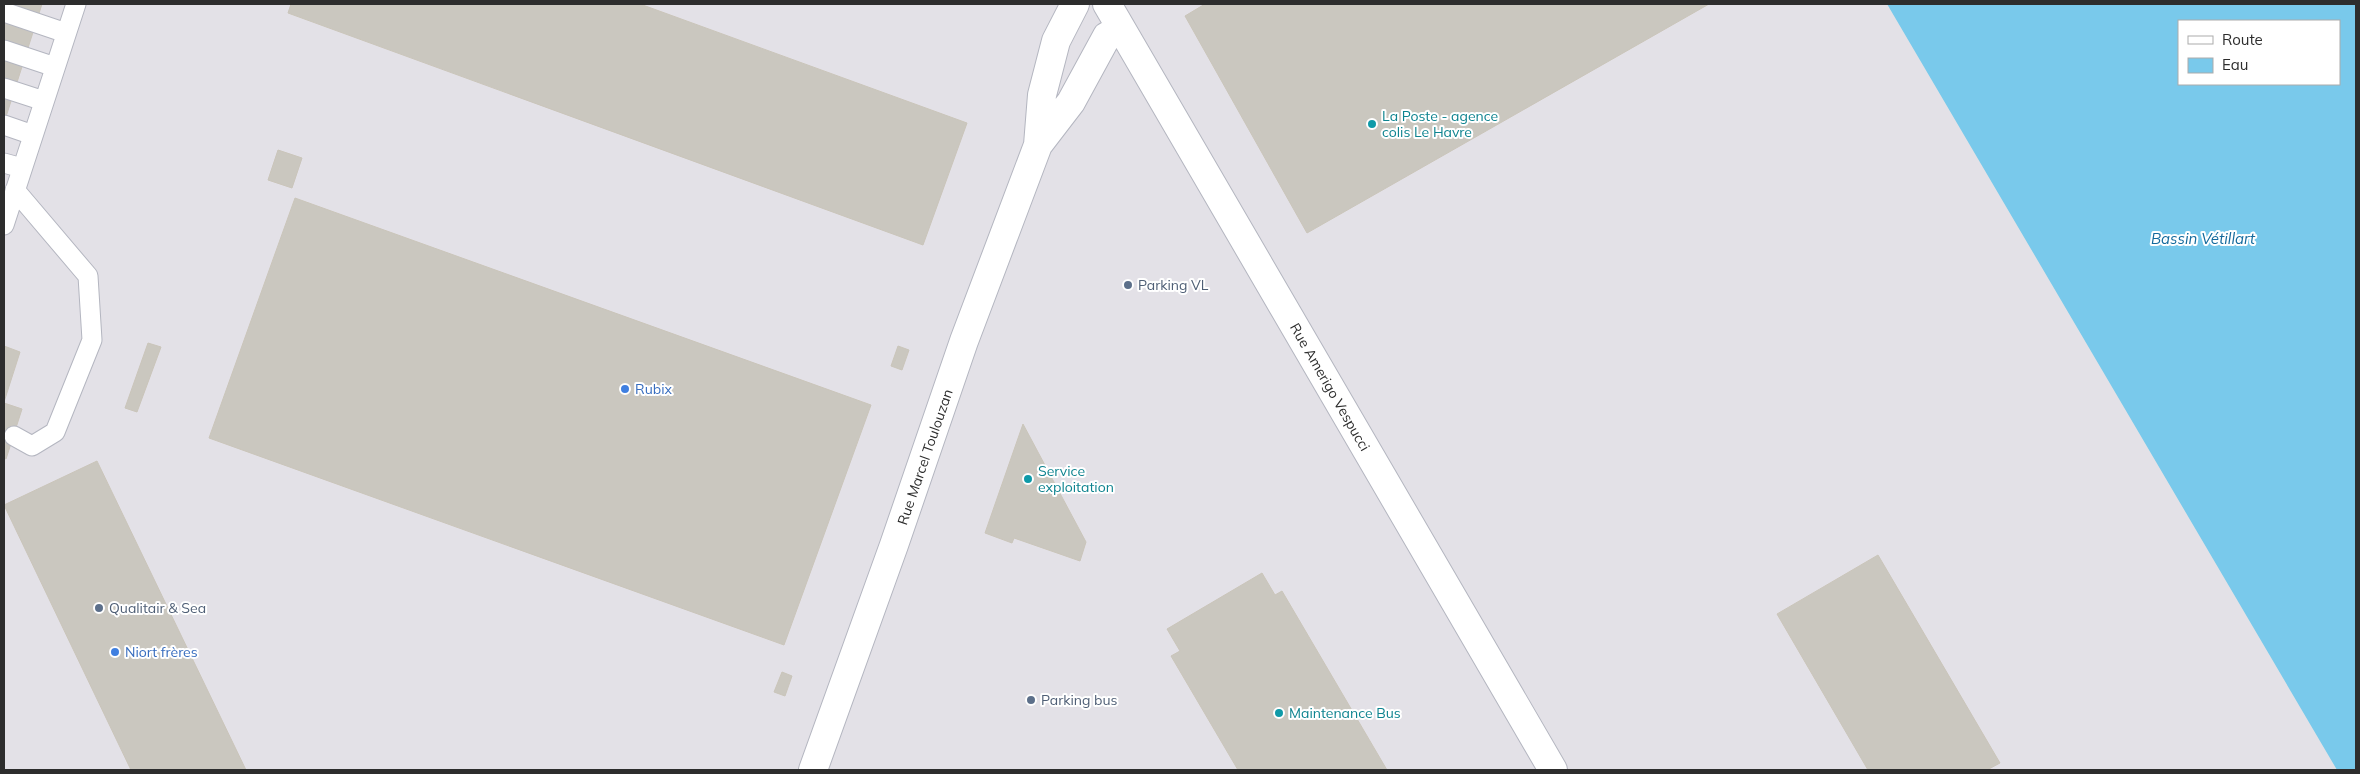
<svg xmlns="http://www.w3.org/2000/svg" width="2360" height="774" font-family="Mulish,sans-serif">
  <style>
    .industrial { fill: #e3e1e7 }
    .water { fill: #79c9eb; fill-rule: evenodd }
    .building { fill: #cac7bf; stroke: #cac5ba }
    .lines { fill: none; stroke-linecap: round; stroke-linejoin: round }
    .service-casing { stroke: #b4b6c0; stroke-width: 21 }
    .minor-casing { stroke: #b4b6c0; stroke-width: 30 }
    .service { stroke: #fff; stroke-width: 19 }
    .minor { stroke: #fff; stroke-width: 28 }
    .culture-dot { fill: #0f9aa8; stroke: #fff; stroke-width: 2 }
    .service-dot { fill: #5c6f8a; stroke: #fff; stroke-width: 2 }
    .shop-dot { fill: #3f7fe0; stroke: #fff; stroke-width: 2 }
    .labels { text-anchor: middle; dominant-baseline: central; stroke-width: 4; stroke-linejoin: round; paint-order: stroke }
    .culture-label { font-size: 14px; fill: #0d838f; stroke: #fff; text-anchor: start }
    .service-label { font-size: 14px; fill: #4e5e75; stroke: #fff; text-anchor: start }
    .street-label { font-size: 14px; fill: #2d2d2d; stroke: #fff }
    .shop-label { font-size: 14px; fill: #366cbe; stroke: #fff; text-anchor: start }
    .water-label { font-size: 15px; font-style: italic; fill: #13699c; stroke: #fff }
  </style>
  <rect width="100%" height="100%" fill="#eee9e1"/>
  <path class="industrial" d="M4,4h1883l450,766h-2333z"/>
  <path class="water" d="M1887,4h469v766h-19zM2179,21h160v63h-160z"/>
  <path class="building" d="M4,4h38l-38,119z
    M291,4h349l327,119 -44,122 -635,-232z
    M1205,4h504l-402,229 -122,-217z
    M278,150l24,8 -10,30 -24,-8z
    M295,198l576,207 -87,240 -575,-207z
    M148,343l13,4 -24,65 -12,-4z
    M4,346l16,6 -16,50z
    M898,346l11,4 -7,20 -11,-4z
    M4,403l18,6 -16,50 -2,-1z
    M1023,424l63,118 -6,19 -66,-23 -2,5 -27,-10z
    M97,461l149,309h-115l-127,-265z
    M1878,555l122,208 -13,7h-119l-91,-156z
    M1262,573l13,22 7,-4 105,179h-149l-67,-114 9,-5 -13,-22z
    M782,672l10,4 -7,20 -11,-4z"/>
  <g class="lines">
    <g class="service-casing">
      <path id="service" d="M4,12l62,21
        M4,50l51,17
        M4,88l40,13
        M4,125l29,10
        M4,163l18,5
        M4,225l72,-221
        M14,436l18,10 23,-14 37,-92 -4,-64 -73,-86"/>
    </g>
    <g class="minor-casing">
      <path id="minor" d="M1107,4l446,766
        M1038,145l33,-43 36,-66 15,-6
        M813,770l81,-225 70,-204 74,-196 4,-50 14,-54 19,-37"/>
    </g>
    <use href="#service" class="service"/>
    <use href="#minor" class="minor"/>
  </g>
  <g class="culture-dot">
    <circle cx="1372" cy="124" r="5"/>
    <circle cx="1028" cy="479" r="5"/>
    <circle cx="1279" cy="713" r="5"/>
  </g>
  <g class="service-dot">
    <circle cx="1128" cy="285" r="5"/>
    <circle cx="99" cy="608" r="5"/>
    <circle cx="1031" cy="700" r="5"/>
  </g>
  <g class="shop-dot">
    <circle cx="625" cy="389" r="5"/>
    <circle cx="115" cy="652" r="5"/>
  </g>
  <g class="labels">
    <g class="culture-label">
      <text x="1382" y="116">La Poste - agence<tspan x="1382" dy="16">colis Le Havre</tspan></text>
      <text x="1038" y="471">Service<tspan x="1038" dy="16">exploitation</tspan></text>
      <text x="1289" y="713">Maintenance Bus</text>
    </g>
    <g class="service-label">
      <text x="1138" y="285">Parking VL</text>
      <text x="109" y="608">Qualitair &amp; Sea</text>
      <text x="1041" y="700">Parking bus</text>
    </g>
    <g class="street-label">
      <text transform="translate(1330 387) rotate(60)">Rue Amerigo Vespucci</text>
      <text transform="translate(925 457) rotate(-71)">Rue Marcel Toulouzan</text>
    </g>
    <g class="shop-label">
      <text x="635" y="389">Rubix</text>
      <text x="125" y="652">Niort frères</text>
    </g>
    <g class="water-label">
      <text x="2203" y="238">Bassin Vétillart</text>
    </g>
  </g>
  <rect width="2360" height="774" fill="none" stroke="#2d2d2d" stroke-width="10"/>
  <rect x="2178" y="20" width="162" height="65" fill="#ffffff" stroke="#ababab"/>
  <rect x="2188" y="36" width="25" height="8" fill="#ffffff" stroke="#ababab"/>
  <text x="2222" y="45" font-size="15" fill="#2d2d2d">Route</text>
  <rect x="2188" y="58" width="25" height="15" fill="#79c9eb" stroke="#ababab"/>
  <text x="2222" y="70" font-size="15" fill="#2d2d2d">Eau</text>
</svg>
